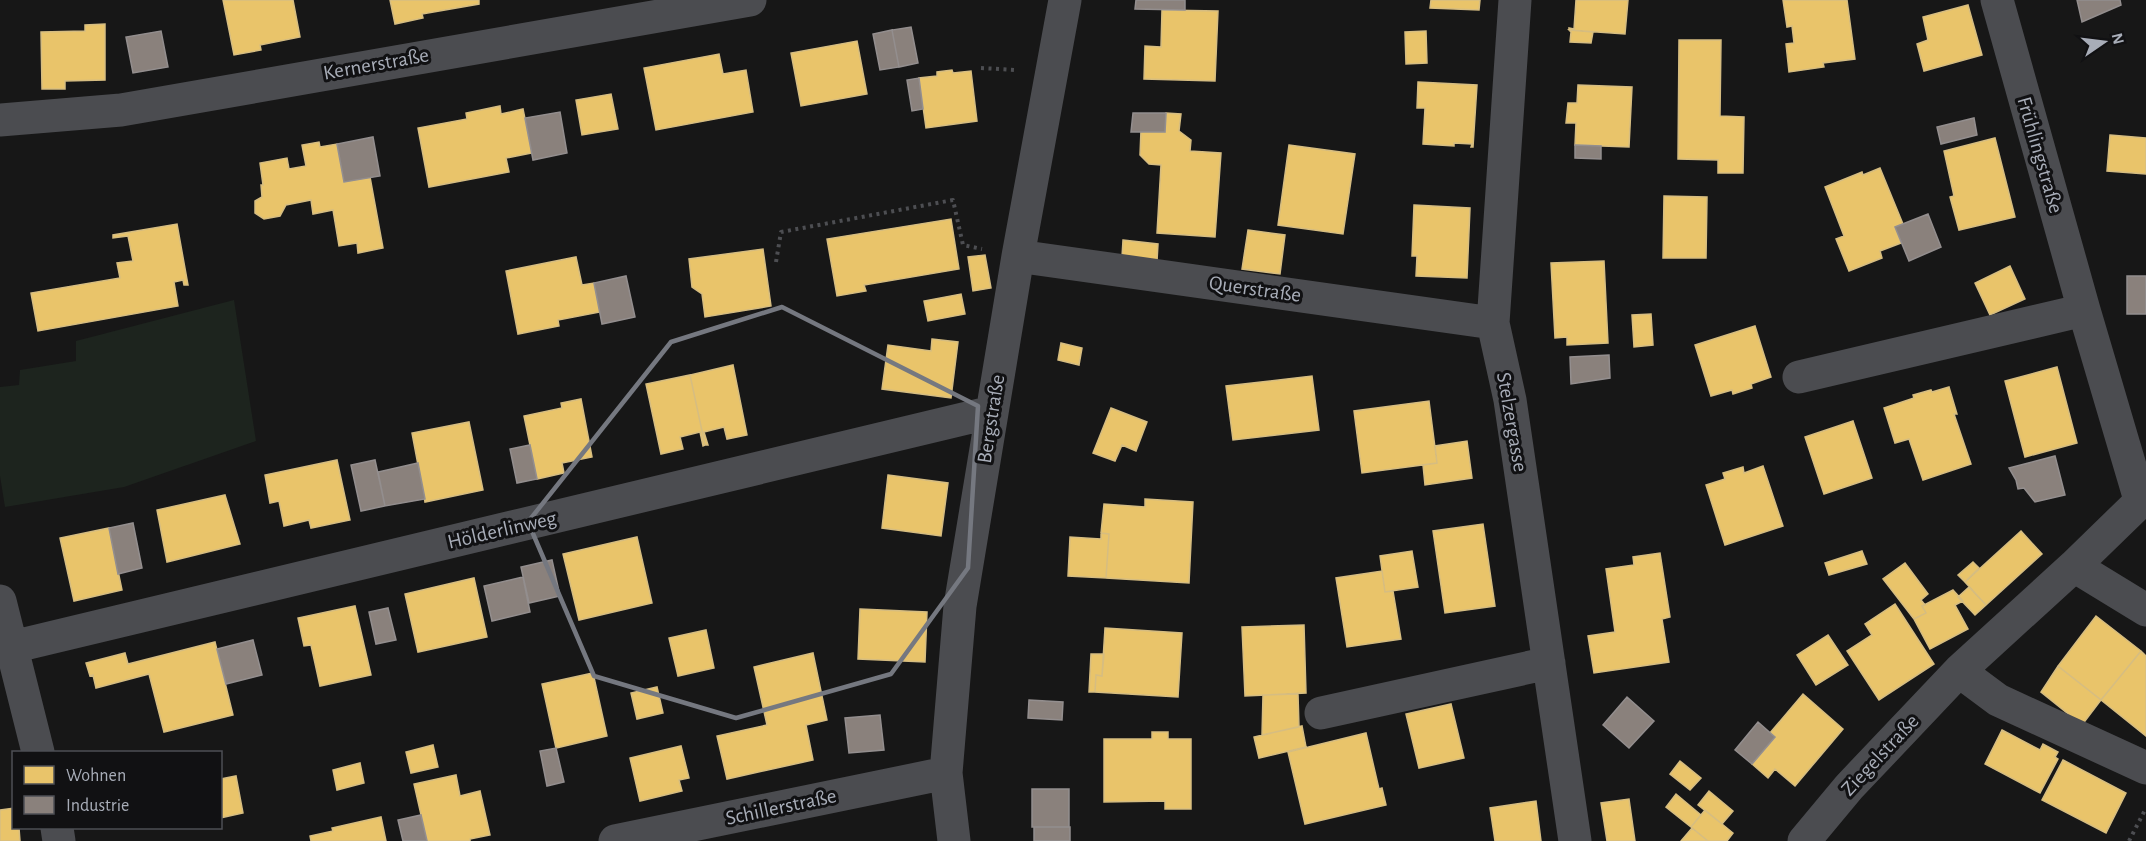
<svg xmlns="http://www.w3.org/2000/svg" width="2146" height="841" font-family="'Alegreya Sans',sans-serif">
  <style>
    .green { fill: #1d241e }
    .homes { fill: #e9c46a; stroke: #d6bd81; stroke-width: 1.5 }
    .industry { fill: #8a817c; stroke: #938e8e; stroke-width: 1.5 }
    .lines { fill: none; stroke-linecap: round; stroke-linejoin: round }
    .path { stroke: #4d4e52; stroke-width: 4; stroke-dasharray: 3 4.5; stroke-linecap: butt }
    .minor { stroke: #4b4c50; stroke-width: 33 }
    .marked { fill: none; stroke: #757880; stroke-width: 4.5; stroke-linejoin: round }
    .labels { text-anchor: middle; dominant-baseline: central; stroke-width: 6; stroke-linejoin: round; paint-order: stroke }
    .street-label { font-size: 21px; fill: #a8adb8; stroke: #111113 }
  </style>
  <rect width="100%" height="100%" fill="#171717"/>
  <path class="green" d="M234,300l22,141 -132,46 -119,20 -5,-31v-89l19,-2 1,-15 56,-9v-20z"/>
  <path class="homes" d="M223,0h70l7,37 -40,8 1,5 -27,5z
    M390,0h89v4l-57,10 1,4 -28,6z
    M1431,0h49l-1,10 -49,-2z
    M1576,0h52l-3,34 -56,-4v-2l5,1z
    M1783,0h64l8,59 -32,4 1,4 -35,5 -3,-28 8,-1 -2,-17 -5,1z
    M1968,5l14,50 -58,16 -7,-27 11,-4 -5,-23z
    M1162,10l56,1 -3,70 -71,-2 1,-33 16,1z
    M105,24v56l-40,1v8h-23l-1,-57 44,-1v-6z
    M1569,30l24,2 -2,11 -21,-1 1,-10z
    M1426,31l1,32 -21,1 -1,-32z
    M1679,40h42l-1,76 24,1 -1,56h-25v-13l-40,-1z
    M857,41l10,53 -66,12 -10,-53z
    M719,54l4,20 23,-4 7,42 -97,18 -12,-62z
    M952,70l1,3 18,-2 6,50 -51,7 -7,-50 18,-2v-4z
    M1418,82l59,3 -4,62h-2l1,-3 -18,-1v3l-31,-2 2,-36h-8z
    M1578,85l54,2 -3,60 -54,-2 1,-22h-10l2,-20h9z
    M611,94l7,35 -36,6 -6,-35z
    M500,106l1,8 22,-5 9,44 -26,5 3,14 -80,15 -11,-59 49,-9 -1,-6z
    M1166,113l15,1 -2,17 12,9 -1,11 31,2 -6,84 -58,-4 4,-68 -12,-1 -9,-9 1,-25 24,2z
    M2110,135l36,3v36l-39,-3z
    M1995,138l20,79 -56,13 -9,-33 4,-1 -10,-45z
    M319,142l1,5 17,-3 7,38 26,-5 13,71 -25,5 -1,-10 -18,3 -6,-36 -20,4 -2,-14 -25,5 -6,11 -16,3 -9,-6v-12l7,-4 -1,-12h2l-3,-22 27,-5 2,11 17,-3 -4,-21z
    M1289,145l66,9 -12,80 -65,-9z
    M1880,168l23,56 -8,3 6,16 -21,8 2,7 -33,13 -13,-32 8,-3 -19,-49 37,-15 1,3z
    M1664,196l43,1 -1,61h-43z
    M1414,205l56,3 -3,70 -51,-2 1,-20h-5z
    M951,219l8,50 -95,16 2,6 -29,5 -10,-57z
    M177,224l11,61h-4l-1,-5 -9,2 4,24 -140,25 -7,-38 89,-15 -3,-15 16,-2 -5,-25 -15,2v-3z
    M1248,230l37,5 -5,39 -38,-5z
    M1123,240l35,4 -1,17 -35,-4z
    M763,249l8,57 -66,11 -3,-23 -10,-7 -3,-28z
    M985,255l6,33 -18,3 -5,-34z
    M576,257l6,28 12,-2 6,29 -42,8 1,6 -41,8 -12,-63z
    M1604,261l4,82 -41,2v-8l-12,1 -4,-75z
    M2010,266l15,33 -35,16 -15,-32z
    M961,294l4,20 -37,7 -4,-20z
    M1651,314l2,31 -19,2 -2,-32z
    M1755,326l16,51 -20,7 1,4 -19,6 -1,-4 -21,6 -16,-51z
    M932,339l26,3 -7,56 -69,-9 6,-44 43,6z
    M1061,343l21,5 -3,17 -21,-5z
    M733,365l14,70 -20,4 -3,-12 -20,5 4,13h-3l-15,-70z
    M2057,367l20,76 -52,14 -20,-76z
    M690,375l15,70 -2,1 -3,-14 -20,5 3,12 -22,5 -15,-70z
    M1312,376l7,54 -86,10 -7,-54z
    M1949,387l8,27h-3l17,50 -48,16 -14,-41 -14,4 -11,-35 30,-10 -1,-3 18,-5 1,2z
    M581,399l11,58 -30,6 2,10 -27,6 -13,-63 38,-8 -1,-5z
    M1429,401l8,62 -75,10 -8,-62z
    M1111,408l36,14 -11,29 -14,-6 -7,16 -22,-8z
    M1853,421l19,57 -48,16 -19,-57z
    M469,422l14,68 -58,12 -13,-69z
    M1467,441l5,37 -47,7 -2,-20 14,-2 -2,-17z
    M337,460l13,60 -39,8 -2,-8 -25,6 -5,-25 -9,2 -5,-28z
    M1763,466l20,60 -58,19 -19,-60 19,-6 -2,-6 20,-6 1,6z
    M888,475l60,8 -7,53 -59,-8z
    M225,495l15,49 -73,18 -10,-52z
    M1145,499l48,3 -4,81 -83,-5 3,-44 -8,-1 3,-29 41,3z
    M1483,524l12,82 -50,7 -12,-82z
    M109,528l13,62 -48,11 -14,-63z
    M2021,531l21,23 -56,51 -21,-23z
    M1101,533l8,1 -3,44 -38,-2 2,-39 31,2z
    M637,537l15,66 -73,17 -16,-66z
    M1412,551l6,36 -33,5 -5,-36z
    M1862,551l5,13 -38,11 -4,-12z
    M1660,553l10,64 -8,2 7,43 -75,11 -6,-37 27,-4 -9,-63 28,-4 -1,-8z
    M1973,562l6,6 -14,14 -7,-7z
    M1905,563l23,31 -7,6 4,5 -3,1 4,7 -12,6 -31,-40z
    M1382,571l3,21 8,-1 8,48 -54,8 -11,-69z
    M474,578l13,59 -69,15 -13,-58z
    M1969,587l17,18 -11,10 -17,-18z
    M1953,590l10,11 -8,4 13,24 -38,20 -16,-30 12,-6 -4,-7z
    M1895,604l39,60 -55,36 -32,-49 25,-16 -7,-11z
    M355,606l16,69 -51,11 -9,-41 -7,1 -6,-28z
    M860,609l67,3 -2,50 -67,-3z
    M2096,616l45,35 -40,49 -43,-34z
    M1304,625l2,68 -61,3 -3,-69z
    M1105,628l77,5 -4,64 -83,-5 1,-17 6,1z
    M706,630l8,38 -36,8 -9,-38z
    M1828,635l20,30 -32,20 -19,-30z
    M215,642l18,73 -69,17 -15,-58 -53,14 -3,-13 -3,1 -4,-13 39,-10 3,11z
    M2141,651l5,5v80l-45,-36z
    M813,653l14,67 -21,5 7,35 -86,19 -10,-43 50,-11 -13,-58z
    M1091,654h13l-2,22 -6,-1 -1,17h-6z
    M2058,666l43,34 -19,25 -41,-33z
    M593,673l14,63 -51,12 -14,-64z
    M657,687l6,26 -26,6 -6,-26z
    M1298,694l1,33 -37,8 1,-40z
    M1803,694l40,35 -48,57 -20,-17 -7,9 -16,-14 23,-27 -5,-4z
    M1451,704l13,54 -45,10 -13,-54z
    M1302,726l4,21 -47,11 -5,-21z
    M2002,730l38,20 3,-6 15,8 -3,5 3,2 -18,34 -55,-29z
    M1152,732h16v7h23v70h-26v-8l-61,1v-63h48z
    M1366,733l13,56 3,-1 4,17 -81,19 -17,-72z
    M433,745l5,22 -27,6 -5,-21z
    M681,746l8,32 -10,2 3,11 -42,10 -10,-43z
    M2063,760l63,33 -20,40 -64,-33z
    M1680,761l21,17 -11,12 -20,-16z
    M360,763l4,20 -27,7 -4,-20z
    M456,775l4,21 20,-5 10,44 -20,4v2h-43l-13,-57z
    M236,776l7,37 -23,5v-39z
    M1709,791l24,20 -11,13 -24,-19z
    M1676,794l25,21 -10,12 -25,-20z
    M1629,799l6,42h-28l-6,-38z
    M1536,801l5,40h-46l-5,-33z
    M14,808v20h5l1,13h-20v-31z
    M1705,810l28,23 -6,8h-19l-17,-14z
    M381,817l5,24h-75l-1,-5 23,-5 -1,-3z
    M1692,828l16,13h-27z"/>
  <path class="industry" d="M1136,0h49v10l-50,-1z
    M2077,0h43l1,5 -39,17z
    M911,27l7,36 -19,4 -7,-37z
    M892,30l7,37 -19,3 -7,-36z
    M161,31l7,36 -35,6 -7,-36z
    M919,78l4,31 -11,2 -5,-31z
    M560,112l7,41 -34,7 -8,-42z
    M1133,113h33l-1,19h-34z
    M1974,118l3,17 -36,9 -4,-17z
    M373,137l7,39 -36,6 -7,-38z
    M1575,145l26,1v13l-26,-1z
    M1928,214l13,33 -32,14 -14,-34z
    M626,276l9,41 -33,7 -8,-41z
    M2127,276h19v38h-19z
    M1609,355l1,23 -39,6 -1,-27z
    M530,445l7,34 -20,4 -7,-34z
    M2055,456l10,39 -30,7 -11,-14 -6,1 -2,-9 -7,-12z
    M375,460l10,46 -24,5 -10,-46z
    M418,463l7,36 -40,7 -7,-34z
    M133,523l9,45 -24,6 -9,-46z
    M552,560l8,36 -31,7 -8,-36z
    M523,577l7,35 -38,9 -8,-35z
    M388,608l8,32 -20,4 -7,-32z
    M253,640l9,35 -36,9 -9,-35z
    M1627,697l27,24 -25,27 -26,-23z
    M1029,700l34,2 -1,18 -34,-2z
    M880,715l4,35 -35,3 -4,-35z
    M1758,722l17,15 -23,27 -17,-14z
    M556,748l8,34 -17,4 -7,-35z
    M1032,789h37v38h-37z
    M421,815l6,26h-24l-5,-21z
    M1034,827h36v14h-36z"/>
  <g class="lines">
    <path class="path" d="M981,68l35,2
      M776,262l5,-30 172,-32 10,45 19,4
      M2129,841l17,-33"/>
    <path class="minor" d="M1515,0l-22,323 17,77 65,441
      M1997,0l87,310 57,193
      M0,120l121,-10 629,-110
      M1018,256l475,67
      M1799,377l285,-67
      M2074,566l72,44
      M0,601l38,151
      M12,647l980,-235
      M1959,671l39,29 148,68
      M1321,713l228,-50
      M57,828l2,13
      M615,841l331,-68
      M954,841l-8,-68 14,-167 58,-350 47,-256
      M1804,841l45,-54 110,-116 115,-105 72,-70"/>
  </g>
  <path class="marked" d="M782,307l196,99 -10,162 -77,106 -155,44 -142,-42 -66,-154 143,-180z"/>
  <g class="labels">
    <g class="street-label">
      <text transform="translate(376 64) rotate(-10)">Kernerstraße</text>
      <text transform="translate(2040 155) rotate(74)">Frühlingstraße</text>
      <text transform="translate(1255 289) rotate(8)">Querstraße</text>
      <text transform="translate(991 419) rotate(-81)">Bergstraße</text>
      <text transform="translate(1512 422) rotate(80)">Stelzergasse</text>
      <text transform="translate(502 530) rotate(-13)">Hölderlinweg</text>
      <text transform="translate(1880 755) rotate(-47)">Ziegelstraße</text>
      <text transform="translate(781 807) rotate(-12)">Schillerstraße</text>
    </g>
  </g>
  <rect x="12" y="751" width="210" height="78" fill="#111113" stroke="#4d4f55" stroke-width="1.5"/>
  <rect x="24" y="766" width="30" height="18" fill="#e9c46a" stroke="#4d4f55" stroke-width="1.5"/>
  <text x="66" y="781" font-size="18" fill="#a8adb8">Wohnen</text>
  <rect x="24" y="796" width="30" height="18" fill="#8a817c" stroke="#4d4f55" stroke-width="1.5"/>
  <text x="66" y="811" font-size="18" fill="#a8adb8">Industrie</text>
  <g transform="translate(2104 42) rotate(76)" stroke="#111113" stroke-width="4.5" paint-order="stroke">
  <path d="M0-4.5L10 22L0 15L-10 22Z" fill="#a8adb8"/>
  <text y="-9" font-size="16" font-weight="bold" text-anchor="middle" fill="#a8adb8">N</text>
  </g>
</svg>
